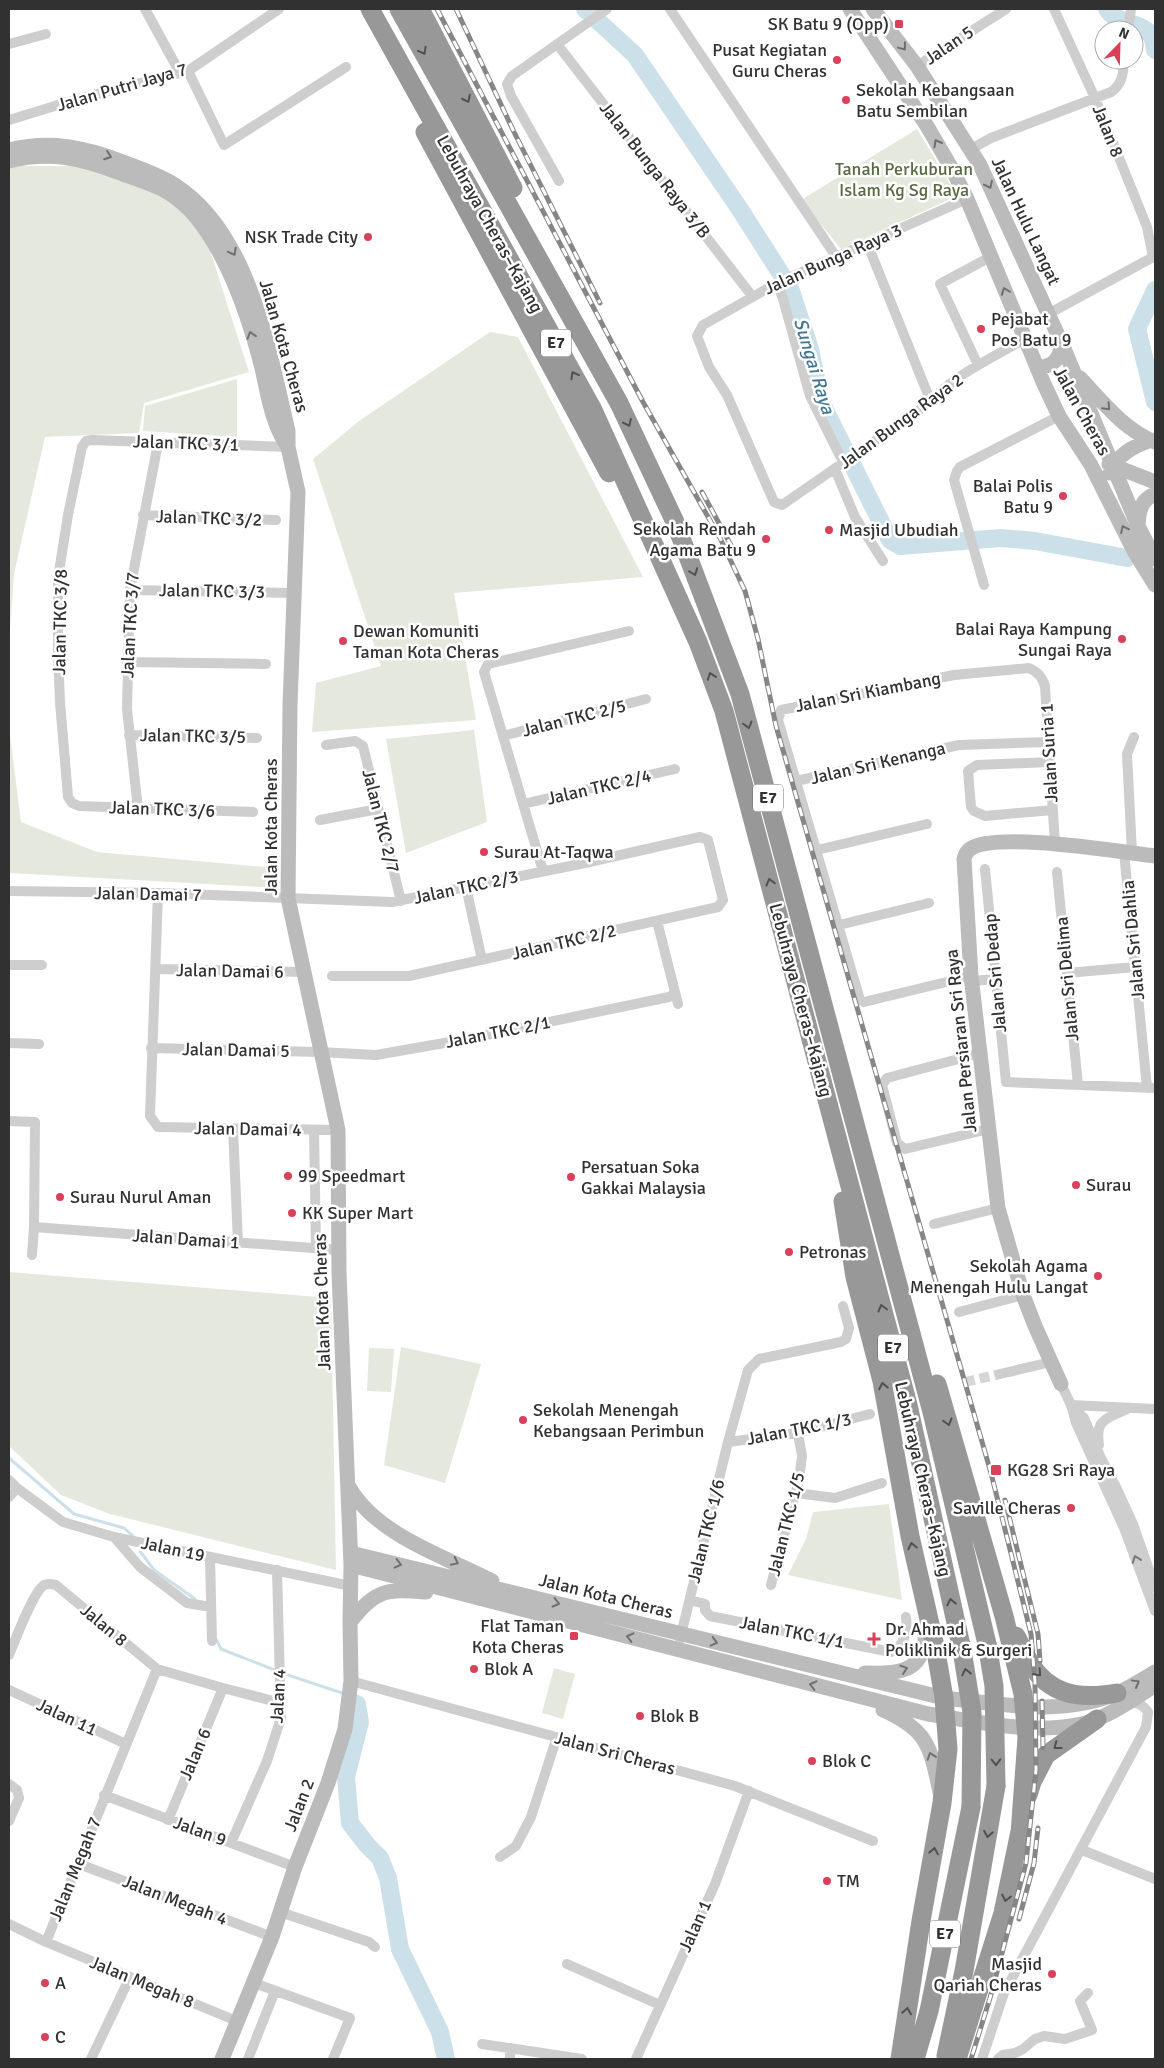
<svg xmlns="http://www.w3.org/2000/svg" width="1164" height="2068" font-family="Signika,sans-serif">
  <style>
    .green { fill: #e5e9dd }
    .lines { fill: none; stroke-linecap: round; stroke-linejoin: round }
    .stream { stroke: #cbe0e9; stroke-width: 3 }
    .river { stroke: #cbe0e9; stroke-width: 18 }
    .street-tunnel { stroke: #d6d6d6; stroke-width: 10; stroke-dasharray: 10 5; stroke-linecap: butt }
    .street { stroke: #cecece; stroke-width: 10 }
    .secondary { stroke: #bbb; stroke-width: 15 }
    .highway { stroke: #989898; stroke-width: 19 }
    .rail-casing { stroke: #868686; stroke-width: 5 }
    .rail { stroke: #fff; stroke-width: 3; stroke-dasharray: 9; stroke-linecap: butt }
    .highway-bridge { stroke: #989898; stroke-width: 19 }
    .oneway { stroke: #6f6f6f }
    .oneway2 { stroke: #505050 }
    .oneway3 { stroke: #787878 }
    .poi-dot { fill: #d9415b; stroke: #fff; stroke-width: 2 }
    .labels { text-anchor: middle; dominant-baseline: central; stroke-width: 5; stroke-linejoin: round; paint-order: stroke }
    .shield { fill: #fff; stroke: #6f6f6f; stroke-width: 1 }
    .shield-label { font-size: 16px; font-weight: bold; fill: #313131 }
    .poi-label { font-size: 18px; fill: #313131; stroke: #fff; text-anchor: start }
    .street-label { font-size: 18px; fill: #313131; stroke: #fff }
    .park-label { font-size: 18px; fill: #586a41; stroke: #fff }
    .water-label { font-size: 19px; font-style: italic; fill: #44788e; stroke: #fff }
  </style>
  <rect width="100%" height="100%" fill="#fff"/>
  <path class="green" d="M917,129l40,67 -116,53 -40,-49z
    M12,166h71l60,22 31,16 33,37 42,131 -105,31 -5,30 -94,4 -31,137 -5,69v-476z
    M490,332l28,5 125,240 -189,16 22,127 -164,12 4,-49 65,-17 -68,-207 46,-38z
    M237,379v58l-94,-6 2,-25z
    M9,726l12,96 76,30 179,16 2,20 -269,-15z
    M474,730l13,92 -81,31 -20,-114z
    M9,1272l322,26 5,272 -226,-56 -49,-19 -52,-49z
    M401,1347l80,17 -36,119 -61,-18z
    M369,1348l25,1 -3,43 -24,-1z
    M889,1504l13,96 -114,-25 18,-36 7,-27z
    M554,1668l21,6 -12,45 -21,-6z"/>
  <g class="lines">
    <path class="stream" d="M9,1458l65,56 50,14 9,8
      M140,1551l14,19 41,29
      M216,1639l5,10 56,22
      M282,1673l63,21"/>
    <path class="river" d="M585,9l50,46 106,156 49,77 20,61 11,53 69,138 10,6 101,-8 34,3 92,17
      M1107,9c9,15 33,12 44,26 3,4 3,11 4,15
      M1155,290l-18,39 18,73
      M357,1704l3,18 -14,55 4,46 17,22 13,13 8,20 12,71 40,83 6,27"/>
    <path class="street-tunnel" d="M965,1382l35,-8"/>
    <path class="street" d="M145,9l35,64
      M670,9l167,249
      M1054,9l41,89 52,129 6,30
      M1128,30l3,-21
      M9,44l37,-10
      M557,44l195,252
      M917,66l89,-57
      M188,71l36,74 122,-78
      M9,120l72,-22 107,-27 91,-62
      M971,149l20,-11 120,-46c12,-8 12,-19 13,-32
      M559,181l-48,-85 -4,-12 5,-8 95,-67
      M967,199l-190,84 -74,42 -6,11 12,31 18,28 47,107 8,3 149,-103c19,-25 66,-47 94,-63
      M867,243l64,159
      M777,283l6,16 27,97 33,66
      M1048,314l107,-58
      M978,365l-38,-81 52,-28
      M835,469l20,48 28,44
      M143,515l133,5
      M984,585l-30,-105 3,-9 3,-4 99,-51
      M130,590l164,3
      M127,662l139,2
      M129,735l128,3
      M503,736l143,-37
      M326,745l29,-4 8,5 38,155
      M1050,762l-73,3 -9,6 3,36 3,4 11,5 68,-6
      M796,781l163,-36 90,-3
      M523,804l152,-35
      M138,809l-11,-100 3,-119 28,-147
      M253,812l-174,-6 -7,-3 -4,-6 -8,-95 -2,-49v-75l10,-63 14,-68 4,-6 6,-1 196,7
      M320,820l58,-11
      M817,850l110,-26
      M1124,852l23,236
      M1132,853l-5,-99 7,-17
      M985,869l21,213 149,6
      M543,871l-59,-199 4,-8 141,-33
      M1057,872l21,213
      M466,887l16,73
      M9,891l149,2 234,9 193,-39 115,-26 8,3 15,60 -5,7 -309,69h-77
      M158,893l-8,223 8,11 180,3
      M657,921l21,83
      M839,925l90,-22
      M9,965h33
      M156,969l148,3
      M1067,973l68,-6
      M971,976l-107,26 -4,-2 -82,-280 3,-10 173,-35 75,-7c9,4 13,9 16,18l10,158
      M972,981l23,-2
      M9,1043l30,1
      M151,1048l169,4 56,3 91,-16 202,-42 5,-3
      M981,1053l-94,25 -5,7 15,58 8,6 84,-20
      M9,1121l26,1 -1,105 -2,28
      M233,1128l5,115
      M314,1130l2,119
      M934,1224l64,-16
      M34,1227l305,23
      M959,1312l64,-17
      M1000,1374l51,-12
      M1061,1384l10,21 5,18 48,105 31,83
      M1071,1405l84,4
      M1071,1406l13,12 16,38 17,33 16,35 22,63
      M728,1442l70,-9 72,-19
      M1099,1445c-4,-26 7,-26 28,-36
      M9,1480l8,8 46,34 51,15 237,49
      M796,1493l39,5 47,-15
      M9,1497l8,-9
      M114,1537l26,30 47,36 24,4
      M210,1557l2,84
      M771,1585l28,-105 3,-24 -4,-23
      M690,1600l15,4v6l5,6 181,36c13,-4 17,-23 15,-35
      M680,1639l48,-197 20,-72 11,-11 82,-17 5,-3 3,-11 -6,-22
      M9,1655c6,-14 24,-63 35,-70 4,-2 7,-1 12,0l101,84 66,19 58,15
      M351,1681l384,105 138,55
      M9,1690l117,54
      M9,1784l8,6 2,8 -10,23
      M104,1795l191,72
      M168,1820l55,-132
      M231,1843l36,-82 14,-43 -4,-148
      M1082,1850l73,29
      M500,1857l16,-11 15,-29 26,-80
      M79,1864l193,73
      M280,1912l89,30 6,5
      M9,1924l37,18 193,80
      M46,1942l111,-273
      M567,1964l93,41
      M254,1983l96,35 -17,41
      M482,2044l100,15
      M91,2059l39,-82
      M248,2059l27,-68
      M510,2059v-11
      M636,2059l79,-175 34,-93
      M982,2059l22,-66 142,-266 2,-15c-5,-7 -11,-11 -19,-8
      M998,2059l5,-4 12,-2 8,-4 12,-10 9,-3 21,3 27,-9 -12,-29 8,-8"/>
    <path class="secondary" d="M850,9l77,117 25,43 15,30 77,185 15,32 32,49 43,86 21,34
      M873,9l44,57 63,99 82,179 76,182 17,33
      M9,150c41,-10 76,-3 114,12 18,7 36,13 52,23 75,48 94,166 113,246v16l10,45 -8,213 -2,193 50,232 1,143 12,292 -1,57 1,59 -6,48 -17,54 -33,84 -23,70 -50,122
      M9,161c41,-10 72,-3 111,12 16,6 34,11 49,20 50,31 79,120 93,175 6,27 10,56 26,79
      M1037,368c17,-2 22,-8 25,-24
      M1080,378c22,23 44,52 75,64
      M1109,464l46,18
      M1110,473c8,-19 22,-26 41,-33
      M1138,525c1,-15 3,-25 17,-31
      M1061,1384l-26,-58 -12,-31 -25,-87 -27,-232 -7,-117c1,-4 3,-8 6,-10 26,-18 150,3 185,7
      M349,1487c27,48 97,70 143,94
      M351,1553l593,145c57,6 119,19 174,-5 13,-6 25,-14 37,-21
      M351,1565l577,149c50,8 124,25 171,4 20,-8 38,-21 56,-33
      M350,1622c27,-33 35,-33 76,-30
      M865,1673c40,1 61,-2 61,-48
      M883,1710c45,20 47,36 57,82"/>
    <path class="highway" d="M370,9l222,399 106,234 26,69 184,694 54,245
      M399,9l220,394 56,119 65,172 192,718 55,232
      M420,9l93,179
      M425,132l184,341
      M843,1201l12,76 27,104 28,155 25,110 9,52 4,51 -6,54 -21,118 -21,138
      M937,1384l67,232 19,78 4,44 -7,96
      M1016,1636c7,13 12,27 22,38 21,24 50,24 79,19
      M1028,1795l4,-13 14,-27 51,-36
      M946,2056l18,-85 32,-185
      M915,2059l14,-48 42,-204
      M957,2059l46,-146 19,-91"/>
    <g class="rail-casing">
      <path id="rail" d="M437,9l206,393 77,136 25,53 13,48 18,87 215,747 40,161 4,48 1,88 -10,93 -36,135 -19,61
        M456,9l58,123 86,171
        M702,492l31,57
        M1005,1500l33,134 2,27
        M1042,1701l1,47
        M1019,1919l15,-56 4,-35"/>
    </g>
    <use href="#rail" class="rail"/>
    <path class="highway-bridge" d="M987,1644l7,42 2,100
      M962,1650l10,62 -1,95"/>
  </g>
  <defs><path id="oneway-chevron" d="M-2-3.5L2.5 0L-2 3.5" fill="none" stroke-width="1.6" stroke-linecap="round" stroke-linejoin="round" transform="scale(1.25)"/></defs>
  <g class="oneway">
    <use href="#oneway-chevron" transform="translate(903 47) rotate(53)"/>
    <use href="#oneway-chevron" transform="translate(937 143) rotate(-120)"/>
    <use href="#oneway-chevron" transform="translate(108 156) rotate(20)"/>
    <use href="#oneway-chevron" transform="translate(989 185) rotate(65)"/>
    <use href="#oneway-chevron" transform="translate(233 252) rotate(62)"/>
    <use href="#oneway-chevron" transform="translate(1005 291) rotate(-111)"/>
    <use href="#oneway-chevron" transform="translate(251 335) rotate(-107)"/>
    <use href="#oneway-chevron" transform="translate(1107 407) rotate(47)"/>
    <use href="#oneway-chevron" transform="translate(1124 529) rotate(-116)"/>
    <use href="#oneway-chevron" transform="translate(455 1562) rotate(26)"/>
    <use href="#oneway-chevron" transform="translate(398 1564) rotate(14)"/>
    <use href="#oneway-chevron" transform="translate(556 1603) rotate(14)"/>
    <use href="#oneway-chevron" transform="translate(630 1637) rotate(-166)"/>
    <use href="#oneway-chevron" transform="translate(714 1642) rotate(15)"/>
    <use href="#oneway-chevron" transform="translate(904 1669) rotate(-19)"/>
    <use href="#oneway-chevron" transform="translate(1136 1683) rotate(-29)"/>
    <use href="#oneway-chevron" transform="translate(813 1685) rotate(-166)"/>
    <use href="#oneway-chevron" transform="translate(931 1756) rotate(-109)"/>
  </g>
  <g class="oneway2">
    <use href="#oneway-chevron" transform="translate(423 51) rotate(61)"/>
    <use href="#oneway-chevron" transform="translate(467 99) rotate(63)"/>
    <use href="#oneway-chevron" transform="translate(574 375) rotate(-119)"/>
    <use href="#oneway-chevron" transform="translate(628 423) rotate(65)"/>
    <use href="#oneway-chevron" transform="translate(694 572) rotate(69)"/>
    <use href="#oneway-chevron" transform="translate(711 676) rotate(-110)"/>
    <use href="#oneway-chevron" transform="translate(748 725) rotate(75)"/>
    <use href="#oneway-chevron" transform="translate(770 882) rotate(-105)"/>
    <use href="#oneway-chevron" transform="translate(882 1308) rotate(-105)"/>
    <use href="#oneway-chevron" transform="translate(883 1386) rotate(-101)"/>
    <use href="#oneway-chevron" transform="translate(948 1422) rotate(74)"/>
    <use href="#oneway-chevron" transform="translate(912 1546) rotate(-102)"/>
    <use href="#oneway-chevron" transform="translate(951 1602) rotate(-102)"/>
    <use href="#oneway-chevron" transform="translate(966 1672) rotate(-102)"/>
    <use href="#oneway-chevron" transform="translate(1038 1673) rotate(49)"/>
    <use href="#oneway-chevron" transform="translate(1057 1746) rotate(143)"/>
    <use href="#oneway-chevron" transform="translate(996 1762) rotate(89)"/>
    <use href="#oneway-chevron" transform="translate(988 1834) rotate(100)"/>
    <use href="#oneway-chevron" transform="translate(934 1851) rotate(-80)"/>
    <use href="#oneway-chevron" transform="translate(1006 1898) rotate(102)"/>
    <use href="#oneway-chevron" transform="translate(907 2011) rotate(-81)"/>
  </g>
  <use class="oneway3" href="#oneway-chevron" transform="translate(1136 1559) rotate(-110)"/>
  <g class="poi-dot">
    <rect x="894" y="19" width="10" height="10" rx="2.5"/>
    <circle cx="837" cy="60" r="5"/>
    <circle cx="846" cy="100" r="5"/>
    <circle cx="368" cy="237" r="5"/>
    <circle cx="981" cy="329" r="5"/>
    <circle cx="1063" cy="496" r="5"/>
    <circle cx="829" cy="530" r="5"/>
    <circle cx="766" cy="539" r="5"/>
    <circle cx="1122" cy="639" r="5"/>
    <circle cx="343" cy="641" r="5"/>
    <circle cx="484" cy="852" r="5"/>
    <circle cx="288" cy="1176" r="5"/>
    <circle cx="571" cy="1177" r="5"/>
    <circle cx="1076" cy="1185" r="5"/>
    <circle cx="60" cy="1197" r="5"/>
    <circle cx="292" cy="1213" r="5"/>
    <circle cx="789" cy="1252" r="5"/>
    <circle cx="1098" cy="1276" r="5"/>
    <circle cx="523" cy="1420" r="5"/>
    <rect x="990" y="1464" width="12" height="12" rx="2.5"/>
    <circle cx="1071" cy="1508" r="5"/>
    <rect x="569" y="1631" width="10" height="10" rx="2.5"/>
    <path d="M871.5 1631.5h5v5h5v5h-5v5h-5v-5h-5v-5h5z"/>
    <circle cx="474" cy="1669" r="5"/>
    <circle cx="640" cy="1716" r="5"/>
    <circle cx="812" cy="1761" r="5"/>
    <circle cx="827" cy="1881" r="5"/>
    <circle cx="1052" cy="1974" r="5"/>
    <circle cx="45" cy="1983" r="5"/>
    <circle cx="45" cy="2037" r="5"/>
  </g>
  <g class="labels">
    <g class="shield">
      <rect x="541" y="329.5" width="30" height="27" rx="4"/>
      <rect x="753" y="784.5" width="30" height="27" rx="4"/>
      <rect x="878" y="1334.5" width="30" height="27" rx="4"/>
      <rect x="930" y="1920.5" width="30" height="27" rx="4"/>
    </g>
    <g class="shield-label">
      <text x="556" y="343">E7</text>
      <text x="768" y="798">E7</text>
      <text x="893" y="1348">E7</text>
      <text x="945" y="1934">E7</text>
    </g>
    <g class="poi-label">
      <text x="889" y="24" text-anchor="end">SK Batu 9 (Opp)</text>
      <text x="827" y="50" text-anchor="end">Pusat Kegiatan<tspan x="827" dy="21">Guru Cheras</tspan></text>
      <text x="856" y="90">Sekolah Kebangsaan<tspan x="856" dy="21">Batu Sembilan</tspan></text>
      <text x="358" y="237" text-anchor="end">NSK Trade City</text>
      <text x="991" y="319">Pejabat<tspan x="991" dy="21">Pos Batu 9</tspan></text>
      <text x="1053" y="486" text-anchor="end">Balai Polis<tspan x="1053" dy="21">Batu 9</tspan></text>
      <text x="756" y="529" text-anchor="end">Sekolah Rendah<tspan x="756" dy="21">Agama Batu 9</tspan></text>
      <text x="839" y="530">Masjid Ubudiah</text>
      <text x="1112" y="629" text-anchor="end">Balai Raya Kampung<tspan x="1112" dy="21">Sungai Raya</tspan></text>
      <text x="353" y="631">Dewan Komuniti<tspan x="353" dy="21">Taman Kota Cheras</tspan></text>
      <text x="494" y="852">Surau At-Taqwa</text>
      <text x="581" y="1167">Persatuan Soka<tspan x="581" dy="21">Gakkai Malaysia</tspan></text>
      <text x="298" y="1176">99 Speedmart</text>
      <text x="1086" y="1185">Surau</text>
      <text x="70" y="1197">Surau Nurul Aman</text>
      <text x="302" y="1213">KK Super Mart</text>
      <text x="799" y="1252">Petronas</text>
      <text x="1088" y="1266" text-anchor="end">Sekolah Agama<tspan x="1088" dy="21">Menengah Hulu Langat</tspan></text>
      <text x="533" y="1410">Sekolah Menengah<tspan x="533" dy="21">Kebangsaan Perimbun</tspan></text>
      <text x="1007" y="1470">KG28 Sri Raya</text>
      <text x="1061" y="1508" text-anchor="end">Saville Cheras</text>
      <text x="564" y="1626" text-anchor="end">Flat Taman<tspan x="564" dy="21">Kota Cheras</tspan></text>
      <text x="885" y="1629">Dr. Ahmad<tspan x="885" dy="21">Poliklinik &amp; Surgeri</tspan></text>
      <text x="484" y="1669">Blok A</text>
      <text x="650" y="1716">Blok B</text>
      <text x="822" y="1761">Blok C</text>
      <text x="837" y="1881">TM</text>
      <text x="1042" y="1964" text-anchor="end">Masjid<tspan x="1042" dy="21">Qariah Cheras</tspan></text>
      <text x="55" y="1983">A</text>
      <text x="55" y="2037">C</text>
    </g>
    <g class="street-label">
      <text transform="translate(949 45) rotate(-34)">Jalan 5</text>
      <text transform="translate(122 87) rotate(-16)">Jalan Putri Jaya 7</text>
      <text transform="translate(1108 131) rotate(68)">Jalan 8</text>
      <text transform="translate(655 170) rotate(52)">Jalan Bunga Raya 3/B</text>
      <text transform="translate(1026 221) rotate(65)">Jalan Hulu Langat</text>
      <text transform="translate(490 224) rotate(61)">Lebuhraya Cheras–Kajang</text>
      <text transform="translate(833 259) rotate(-24)">Jalan Bunga Raya 3</text>
      <text transform="translate(284 346) rotate(74)">Jalan Kota Cheras</text>
      <text transform="translate(1082 411) rotate(61)">Jalan Cheras</text>
      <text transform="translate(901 421) rotate(-36)">Jalan Bunga Raya 2</text>
      <text transform="translate(186 443) rotate(2)">Jalan TKC 3/1</text>
      <text transform="translate(209 518) rotate(2)">Jalan TKC 3/2</text>
      <text transform="translate(212 591) rotate(1)">Jalan TKC 3/3</text>
      <text transform="translate(60 622) rotate(-89)">Jalan TKC 3/8</text>
      <text transform="translate(130 625) rotate(-87)">Jalan TKC 3/7</text>
      <text transform="translate(868 692) rotate(-11)">Jalan Sri Kiambang</text>
      <text transform="translate(574 718) rotate(-14)">Jalan TKC 2/5</text>
      <text transform="translate(193 736) rotate(1)">Jalan TKC 3/5</text>
      <text transform="translate(1049 753) rotate(-93)">Jalan Suria 1</text>
      <text transform="translate(878 763) rotate(-13)">Jalan Sri Kenanga</text>
      <text transform="translate(599 787) rotate(-13)">Jalan TKC 2/4</text>
      <text transform="translate(162 809) rotate(2)">Jalan TKC 3/6</text>
      <text transform="translate(381 821) rotate(76)">Jalan TKC 2/7</text>
      <text transform="translate(271 827) rotate(-90)">Jalan Kota Cheras</text>
      <text transform="translate(466 887) rotate(-12)">Jalan TKC 2/3</text>
      <text transform="translate(148 894) rotate(1)">Jalan Damai 7</text>
      <text transform="translate(1133 940) rotate(-95)">Jalan Sri Dahlia</text>
      <text transform="translate(564 942) rotate(-13)">Jalan TKC 2/2</text>
      <text transform="translate(230 971) rotate(1)">Jalan Damai 6</text>
      <text transform="translate(995 973) rotate(-95)">Jalan Sri Dedap</text>
      <text transform="translate(1067 979) rotate(-95)">Jalan Sri Delima</text>
      <text transform="translate(801 1000) rotate(75)">Lebuhraya Cheras–Kajang</text>
      <text transform="translate(498 1032) rotate(-11)">Jalan TKC 2/1</text>
      <text transform="translate(961 1041) rotate(-96)">Jalan Persiaran Sri Raya</text>
      <text transform="translate(236 1050) rotate(1)">Jalan Damai 5</text>
      <text transform="translate(248 1129) rotate(1)">Jalan Damai 4</text>
      <text transform="translate(186 1239) rotate(4)">Jalan Damai 1</text>
      <text transform="translate(322 1302) rotate(-92)">Jalan Kota Cheras</text>
      <text transform="translate(799 1429) rotate(-11)">Jalan TKC 1/3</text>
      <text transform="translate(923 1479) rotate(77)">Lebuhraya Cheras–Kajang</text>
      <text transform="translate(786 1524) rotate(-76)">Jalan TKC 1/5</text>
      <text transform="translate(706 1531) rotate(-76)">Jalan TKC 1/6</text>
      <text transform="translate(173 1549) rotate(12)">Jalan 19</text>
      <text transform="translate(606 1596) rotate(14)">Jalan Kota Cheras</text>
      <text transform="translate(104 1625) rotate(40)">Jalan 8</text>
      <text transform="translate(792 1632) rotate(11)">Jalan TKC 1/1</text>
      <text transform="translate(278 1696) rotate(-87)">Jalan 4</text>
      <text transform="translate(67 1717) rotate(25)">Jalan 11</text>
      <text transform="translate(615 1753) rotate(15)">Jalan Sri Cheras</text>
      <text transform="translate(195 1754) rotate(-67)">Jalan 6</text>
      <text transform="translate(299 1805) rotate(-69)">Jalan 2</text>
      <text transform="translate(200 1831) rotate(20)">Jalan 9</text>
      <text transform="translate(75 1869) rotate(-68)">Jalan Megah 7</text>
      <text transform="translate(175 1900) rotate(21)">Jalan Megah 4</text>
      <text transform="translate(695 1926) rotate(-66)">Jalan 1</text>
      <text transform="translate(142 1982) rotate(22)">Jalan Megah 8</text>
    </g>
    <g class="park-label">
      <text x="904" y="169">Tanah Perkuburan<tspan x="904" dy="21">Islam Kg Sg Raya</tspan></text>
    </g>
    <g class="water-label">
      <text transform="translate(814 366) rotate(73)">Sungai Raya</text>
    </g>
  </g>
  <rect width="1164" height="2068" fill="none" stroke="#313131" stroke-width="20"/>
  <g transform="translate(1119 45) rotate(23)"><circle r="24" fill="#ffffff" stroke="#adadad"/>
  <path d="M0-4L9 19L0 12L-9 19Z" fill="#d9415b"/>
  <text y="-8" font-size="14" font-weight="bold" text-anchor="middle" fill="#313131">N</text>
  </g>
</svg>
